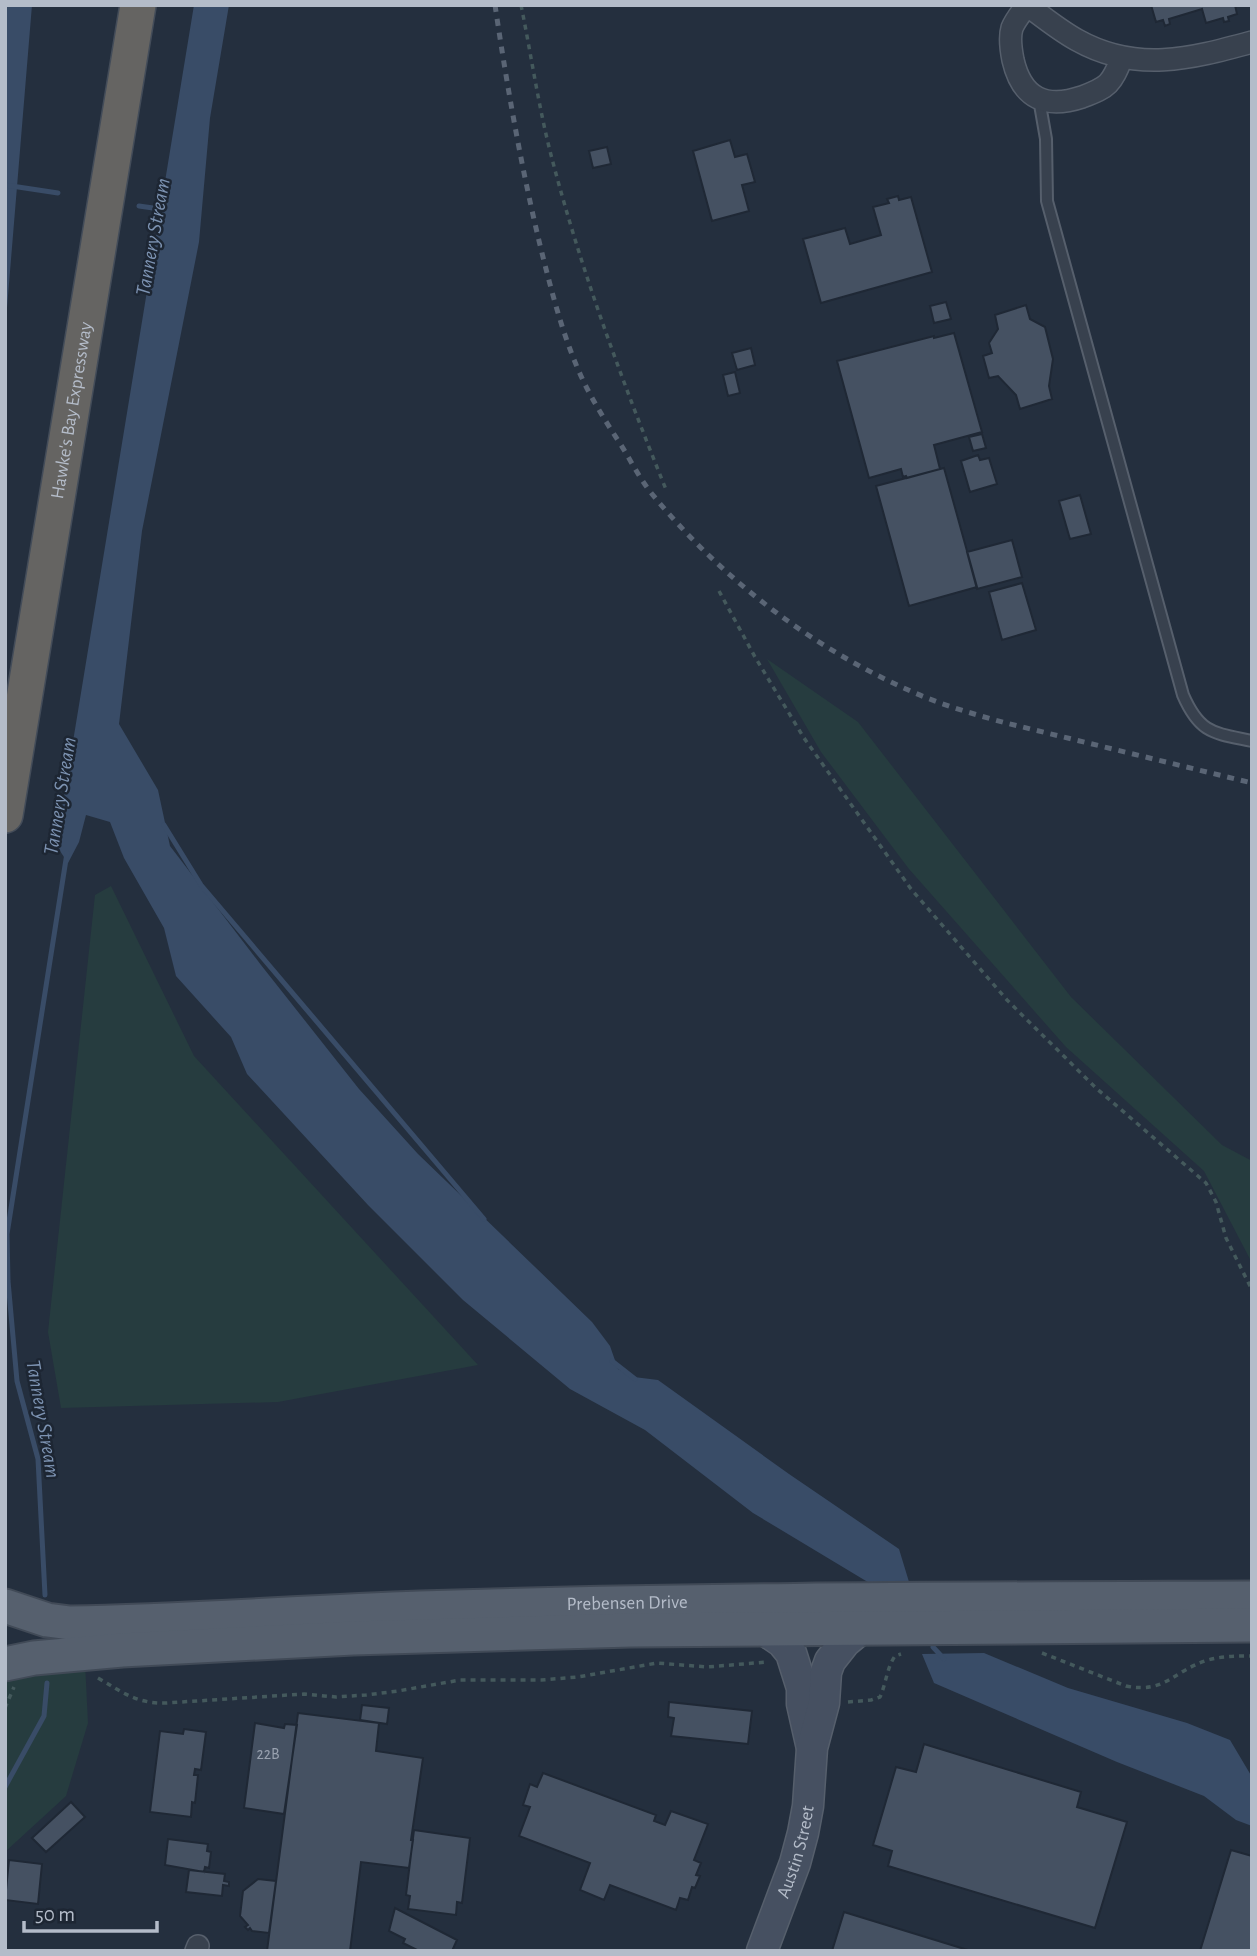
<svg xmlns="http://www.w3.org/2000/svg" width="1257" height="1956" font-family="'Alegreya Sans',sans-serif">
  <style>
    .green { fill: #263c3f }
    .water { fill: #394c67 }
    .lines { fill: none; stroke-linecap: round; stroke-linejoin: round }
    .stream { stroke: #394c67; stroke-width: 5 }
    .building { fill: #455162; stroke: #1f2835; stroke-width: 2 }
    .service-casing { stroke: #565f6c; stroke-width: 14 }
    .minor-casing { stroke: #565f6c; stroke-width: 24 }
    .secondary-casing { stroke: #565f6c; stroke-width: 33 }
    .primary-casing { stroke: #414a57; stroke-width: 37 }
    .trunk-casing { stroke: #434c59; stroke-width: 38 }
    .path { stroke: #44595c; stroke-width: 3.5; stroke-dasharray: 5 5; stroke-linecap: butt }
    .service { stroke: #38414e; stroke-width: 10 }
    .minor { stroke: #38414e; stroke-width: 21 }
    .secondary { stroke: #465061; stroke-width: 30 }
    .primary { stroke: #56606e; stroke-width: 33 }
    .trunk { stroke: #656462; stroke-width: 35 }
    .rail { stroke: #5a6575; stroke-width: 5; stroke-dasharray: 7 7; stroke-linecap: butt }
    .labels { text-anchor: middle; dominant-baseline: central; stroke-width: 5; stroke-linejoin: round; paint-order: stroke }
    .number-label { font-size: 16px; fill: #98a1af }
    .street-label { font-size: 19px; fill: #b4bcc9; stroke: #1d2633 }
    .water-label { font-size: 21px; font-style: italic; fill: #7c92b1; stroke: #1d2633 }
  </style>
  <rect width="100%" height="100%" fill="#242f3e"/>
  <path class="green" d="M767,659l91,63 213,275 151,148 30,16v102l-48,-92 -138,-124 -157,-178 -88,-117z
    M111,886l83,170 284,309 -200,37 -217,6 -13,-76 47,-437z
    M85,1662l3,61 -22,73 -61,56v-173z"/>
  <path class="water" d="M5,5h27l-27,327z
    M194,5h35l-19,113 -11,124 -57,289 -23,193 39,66 12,56 91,119 98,124 59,65 174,168 18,24 8,23 16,8 24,3 131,94 110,75 14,46 -22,1 -138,-83 -108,-83 -75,-41 -107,-89 -95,-95 -121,-131 -16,-37 -55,-61 -12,-48 -40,-70 -14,-36 -24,-7 -7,27 -11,21 -12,-18z
    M984,1653l84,35 119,35 43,17 22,37v49l-16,-6 -32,-24 -87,-34 -183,-79 -12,-29z"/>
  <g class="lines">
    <path class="stream" d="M5,185l53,8
      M139,206l28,4
      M164,825l37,60 283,334
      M612,1361l23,18
      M45,1595l-7,-136 -21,-78 -9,-100 -1,-47 60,-381
      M933,1647l11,12
      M5,1787l39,-71 3,-33"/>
  </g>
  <path class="building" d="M1151,5h84l2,9 -9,3 1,4 -5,1 -1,-4 -17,5 -4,-14 -33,10 1,5 -5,2 -2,-6 -7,2z
    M730,140l5,17 12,-3 8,28 -13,3 7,26 -37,10 -19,-70z
    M607,147l4,17 -18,4 -4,-17z
    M898,196l1,4 12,-3 21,75 -111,31 -18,-64 42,-11 5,16 31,-9 -8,-28 16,-4 -2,-4z
    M946,302l5,17 -17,4 -4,-17z
    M1026,305l4,14 15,8 8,32 -4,27 3,13 -32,10 -4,-14 -18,-19 -9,2 -6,-22 9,-3 -3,-10 9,-14 -3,-14z
    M954,333l28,99 -48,13 6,24 -33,9 -1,-2 -3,1 -2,-8 -32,9 -32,-117 97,-25v2z
    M751,348l4,17 -18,5 -5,-17z
    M735,372l5,21 -12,3 -5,-21z
    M982,434l4,14 -13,3 -4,-14z
    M978,455l2,5 9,-2 8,26 -27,8 -9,-31z
    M944,468l33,119 -68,19 -33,-120z
    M1080,495l11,39 -21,5 -11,-38z
    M1012,540l10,37 -45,12 -10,-37z
    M1022,583l14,47 -34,10 -13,-48z
    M669,1702l83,9 -4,33 -77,-8 3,-18 -6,-1z
    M362,1705l27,3 -2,16 -27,-4z
    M298,1713l81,10 -3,28 47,7 -12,82h2l-4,28 -48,-6 -11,89h-83z
    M255,1723l29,5 1,-4 12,1 -13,89 -40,-6z
    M184,1729l22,3 -5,38 -6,-1 -1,6h4l-3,28 -3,-1 -1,15 -41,-5 10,-81 23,3z
    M924,1744l157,48 -4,15 50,15 -32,106 -207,-62 4,-15 -19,-6 23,-78 20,5z
    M543,1773l113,42 -2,6 11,4 6,-14 37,13 -14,36 7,3 -5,12 4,1 -5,12 -3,-1 -4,13 -8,-2 -4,12 -66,-25 -6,15 -24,-10 10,-27 -71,-27 11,-29 -7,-2 7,-21 7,3z
    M71,1802l14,15 -39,35 -14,-14z
    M414,1830l56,8 -8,65 -5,-1 -1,13 -48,-6 2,-13 -4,-1z
    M168,1839l40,5 -1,7 4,1 -2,16 -4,-1 -1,5 -39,-7z
    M1231,1850l21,6v95h-52z
    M9,1860l33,4 -4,40 -33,-4z
    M189,1870l36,4 -1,7 5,1v4l-6,-1 -1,11 -36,-4z
    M258,1879l18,2 -7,52 -17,-2 -2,-3 -2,2 -3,-3 3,-2 -8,-9 3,-25z
    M395,1908l62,32 -5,11h-33l-16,-8 2,-4 -16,-8z
    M844,1912l127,39h-139z"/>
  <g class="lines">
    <g class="service-casing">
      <path id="service" d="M1039,99l7,40 1,62 136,494c17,39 31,38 69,46"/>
    </g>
    <g class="minor-casing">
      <path id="minor" d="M1027,5c16,12 32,25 50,35 59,33 113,19 175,2
        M1027,5c-5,7 -12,15 -15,23 -3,10 -1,22 1,32 9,39 33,49 69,37 27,-10 29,-13 40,-39
        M196,1951l2,-5"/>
    </g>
    <g class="secondary-casing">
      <g id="secondary">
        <path d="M763,1629l19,13 9,11 11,35v16l9,40"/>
        <path id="s1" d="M762,1951l33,-88 8,-30 5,-27 4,-58 12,-45 2,-31 4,-11 15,-19 17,-14"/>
      </g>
    </g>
    <g class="primary-casing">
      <g id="primary">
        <path id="s2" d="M5,1606l42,14 23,3c117,-2 233,-11 350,-15 277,-9 555,-9 832,-10"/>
        <path d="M5,1664l29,-6 88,-8 231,-12 278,-8 621,-5"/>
      </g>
    </g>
    <g class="trunk-casing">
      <g id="trunk">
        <path id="s3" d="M5,815l133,-810"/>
      </g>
    </g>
    <path class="path" d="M521,5c10,49 17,98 29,146 30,117 72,230 117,341
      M719,591l36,66 49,81 107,151 96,111 89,88 110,95 10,19 10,36 26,52
      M1042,1653l84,33c40,8 48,-16 82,-26 14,-4 29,-4 44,-4
      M98,1678c24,14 39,26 68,25l138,-9 32,3 30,-2 32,-4 62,-11h81l37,-3 79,-14 50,4 60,-5
      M848,1702l23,-2 9,-3c6,-13 7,-30 15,-41l6,-2
      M5,1708l9,-21"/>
    <use href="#service" class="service"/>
    <use href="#minor" class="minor"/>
    <use href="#secondary" class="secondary"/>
    <use href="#primary" class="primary"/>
    <use href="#trunk" class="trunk"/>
    <path class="rail" d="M495,5c12,81 26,161 45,240 11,44 22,89 41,131 11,24 25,46 40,69 10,16 19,34 31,49 68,83 156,151 254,195 32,15 67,25 100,34l246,60"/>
  </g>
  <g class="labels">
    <g class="number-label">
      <text x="268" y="1754">22B</text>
    </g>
    <g class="street-label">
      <text stroke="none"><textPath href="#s3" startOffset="410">Hawke's Bay Expressway</textPath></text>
      <text stroke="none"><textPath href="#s2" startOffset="625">Prebensen Drive</textPath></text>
      <text stroke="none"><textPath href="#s1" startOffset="105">Austin Street</textPath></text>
    </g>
    <g class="water-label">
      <text transform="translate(153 237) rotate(-80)">Tannery Stream</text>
      <text transform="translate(60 796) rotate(-81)">Tannery Stream</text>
      <text transform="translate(43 1419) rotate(80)">Tannery Stream</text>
    </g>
  </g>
  <rect width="1257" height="1956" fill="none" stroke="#b4bcc9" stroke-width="14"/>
  <path d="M24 1921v10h133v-10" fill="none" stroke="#b4bcc9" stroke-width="3.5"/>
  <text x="35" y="1921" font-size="21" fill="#b4bcc9" stroke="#1d2633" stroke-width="5" paint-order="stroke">50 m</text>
</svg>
